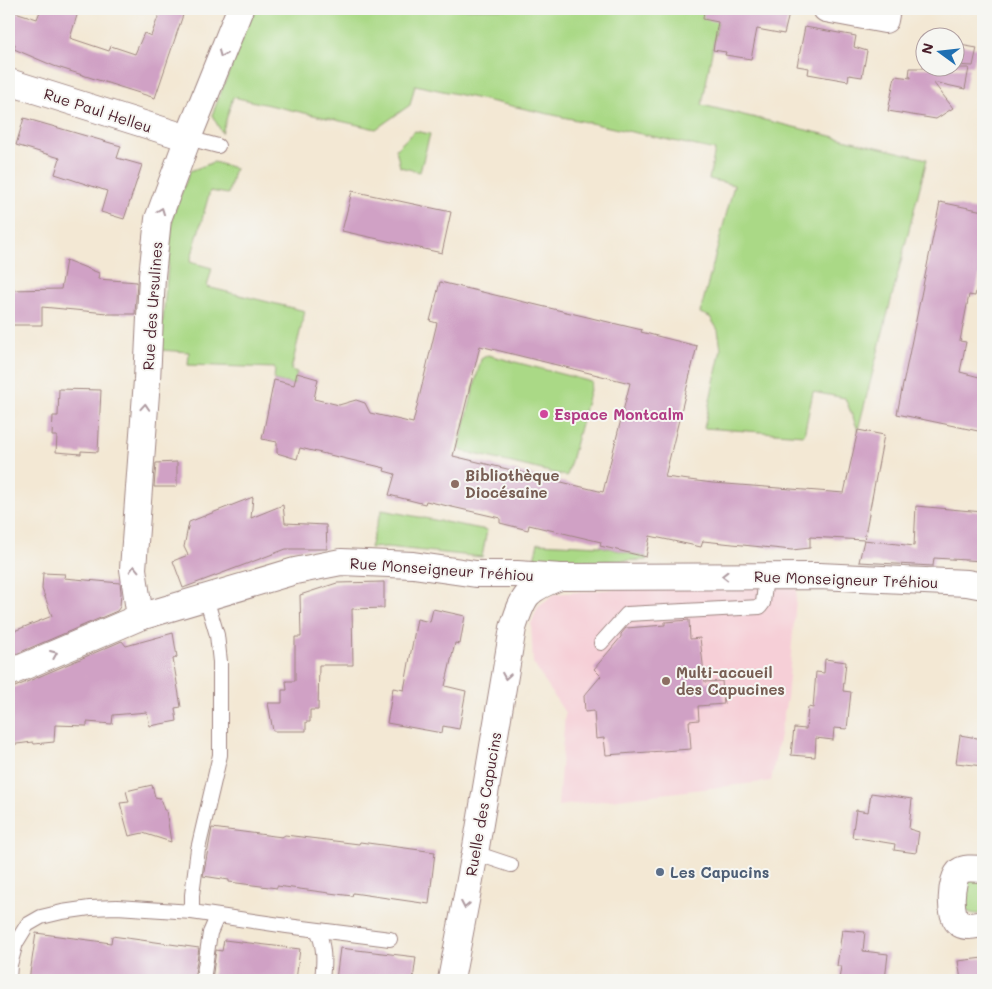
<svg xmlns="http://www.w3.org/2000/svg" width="992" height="989" font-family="Mali,sans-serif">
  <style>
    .built { fill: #f6cfd7 }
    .green { fill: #aad986; stroke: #7a7c58 }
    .building { fill: #d0a1c5; fill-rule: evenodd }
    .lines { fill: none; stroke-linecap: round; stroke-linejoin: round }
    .service-casing { stroke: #9e8480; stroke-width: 16 }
    .minor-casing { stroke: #9e8480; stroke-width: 28 }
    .service { stroke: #fff; stroke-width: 14 }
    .minor { stroke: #fff; stroke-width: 26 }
    .oneway { stroke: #ae9aa0 }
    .hotel-dot { fill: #d1479c; stroke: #f6f6f2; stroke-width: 2 }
    .education-dot { fill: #8d6e63; stroke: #f6f6f2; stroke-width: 2 }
    .service-dot { fill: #5c6f8a; stroke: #f6f6f2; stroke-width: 2 }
    .labels { text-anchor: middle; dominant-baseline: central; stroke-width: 4; stroke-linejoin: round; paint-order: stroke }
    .street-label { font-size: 15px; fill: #4a1f2b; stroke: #f6f6f2 }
    .hotel-label { font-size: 15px; font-weight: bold; fill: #b23c85; stroke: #f6f6f2; text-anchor: start }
    .education-label { font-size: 15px; font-weight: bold; fill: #785e54; stroke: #f6f6f2; text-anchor: start }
    .service-label { font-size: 15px; font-weight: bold; fill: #4e5e75; stroke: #f6f6f2; text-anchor: start }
  </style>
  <rect width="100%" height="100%" fill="#f6f6f2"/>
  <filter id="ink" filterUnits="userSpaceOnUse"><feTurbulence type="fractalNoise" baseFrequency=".02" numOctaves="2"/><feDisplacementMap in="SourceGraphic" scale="10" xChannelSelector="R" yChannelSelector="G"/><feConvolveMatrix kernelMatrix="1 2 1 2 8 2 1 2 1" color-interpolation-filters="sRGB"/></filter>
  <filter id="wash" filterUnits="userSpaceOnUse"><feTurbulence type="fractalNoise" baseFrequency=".0096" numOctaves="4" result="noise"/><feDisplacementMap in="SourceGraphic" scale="20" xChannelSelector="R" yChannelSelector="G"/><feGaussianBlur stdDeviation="1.12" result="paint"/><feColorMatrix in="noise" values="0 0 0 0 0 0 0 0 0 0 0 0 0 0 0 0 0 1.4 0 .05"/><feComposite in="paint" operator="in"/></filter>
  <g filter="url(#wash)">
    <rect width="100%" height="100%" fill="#f3e8d4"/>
    <path class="built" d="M766,576l31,13 -10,109 -16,83 -213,25 7,-93 -32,-50 -2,-39 7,-17 16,-13z"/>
    <path class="green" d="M254,9h466l-18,96 225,54 -69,271 -13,-32 -32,-6 -9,43 -100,-7 17,-79 -3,-19 -8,-13 -10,-4 34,-128 -25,-6 6,-29 -300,-65 -5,20 -34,24 -143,-32 -11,36 -10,-18z
      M415,131l15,3 -10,38 -20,-5 -4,-18z
      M214,162l21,6 -7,26 -18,-3 -20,71 22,6 -5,19 98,24 -14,59 6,2 -3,13 -20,-5 1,-12 -87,-3 1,-13 -29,-2 13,-135 17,-44z
      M488,355l104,27 -25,94 -105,-25 -3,-4 22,-88z
      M382,510l105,20 -5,27 -95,-10 -17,1 7,-25z
      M538,543l62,3 46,11 1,3 -114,3z
      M983,875v39c-14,0 -16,0 -22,-14l5,-20z"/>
    <g id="blocks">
      <path class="building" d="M41,9h38l-9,29 39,13 2,-5 24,8 9,-21 7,3 10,-27h24l-30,89 -101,-32 -40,-17 1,-5 -6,-3v-31l28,9z
        M704,9h59l26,5 -5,20 -27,-5 -6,30 -26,-4 1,-3 -13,-2 5,-28 -15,-3z
        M805,27l51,9 -2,11 13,4 -5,26 -13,-2 -1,6 -40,-7 1,-6 -12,-2z
        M954,44l23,4 -4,18 -19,-1z
        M910,68h59l-4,21 -32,-7 20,26 -17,11 -48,-8 7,-35 16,2v-1l-2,-1z
        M24,118l97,28 -4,12 25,7 -18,54 -23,-7 6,-21 -52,-17 5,-16 -44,-13z
        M352,191l99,21 -9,41 -100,-22z
        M940,202l43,9v48l-8,37 -6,-1 -9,46 6,1 -6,30 23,6v54l-86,-18z
        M66,260l33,13 -1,6 39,3 -2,32h-28v-1l-65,-6v18h-33v-35l52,-1z
        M440,282l202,48 -1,2 56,14 -32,131 48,6 131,10 14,-63 26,5 -20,105 -54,-3v11l-18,2 -89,-9 -2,6 -51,-11 -4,21 -46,-11 1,-4 -72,-17 -1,5 -28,-7v-5l-74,-17 -1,3 -36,-9 6,-21 -11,-3 1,-3 -85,-20 -3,11 -20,-6v-11l-15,-3 12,-59 20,5 3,-12 21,6 -4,20 25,6 17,-5 9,3 5,10 43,10 24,-100 -7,-2zM480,346l150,37 -27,109 -150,-36z
        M59,389l42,1 -3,62 -17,-1v3l-25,-2 1,-16h-5l1,-20h5z
        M177,462v25h-23l2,-24z
        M253,497l-2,21 32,-13 2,18 41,2 1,24h-41l-103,39 -10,-27 15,-6 -4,-8 5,-25z
        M916,506l67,6v49l-49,-3 -1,8 -74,-4 5,-22 50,6z
        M43,573l22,1 -1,4 56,5 1,9 -1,15 -3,4 -108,46v-24l43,-17 -10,-27z
        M384,582v26l-32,1 1,56h-34l-1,45h-8v12h-4v9h-33l-5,-28h14v-13h5l-1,-9h9v-44h6l-1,-42 37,-12z
        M433,609l32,7 -5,28 -5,-1 -10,43 21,5 -7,38 -16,-3 -1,7 -55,-10 6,-35 11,2 13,-71 13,3z
        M689,620l1,19 10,-1 5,44 17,-1 2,23 -26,2 1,14 -10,1 2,28 -85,6 -2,-17 -8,1 -2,-28 -9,1 -1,-16 17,-20 -7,-7 27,-32v-3l5,-6 39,-3v-3z
        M173,633l4,24 -4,2 8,48 -6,1 2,13 -27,5 -3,-14 -34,3 -1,9 -25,-2v4l-32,-1 -1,17 -20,2 -1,-2 -24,3v-57l6,-1 107,-46 4,5z
        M825,659l21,3 -3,29 8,1 -4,37 -13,-1 -1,12 -17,-2 -1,19 -24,-2 3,-27 12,1 2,-22 5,1 3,-36 8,1z
        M960,735l23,4v27l-27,-3z
        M152,785l3,12 5,1 4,12h2l5,32 -28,-9 -14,3 -9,-33 9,-1 -3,-11z
        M871,793l41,6 -3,30 10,3 -3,21 -22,-3 1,-6 -43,-7 4,-27 12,2z
        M212,828l70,9 3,-2 74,9 1,-2 75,10 -6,52 -76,-11 -1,3 -75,-10v2l-48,-6v-2l-26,-4z
        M842,930l23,2 -2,19 25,3 -3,26h-46l2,-14h-4z
        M36,933l75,10 1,-7 87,12 -5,32h-165z
        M224,940l76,9 -4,31h-84l4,-30 6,1z
        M340,948l76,9 -3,23h-77z
        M983,958v22h-22l-3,-19z"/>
    </g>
  </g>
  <g filter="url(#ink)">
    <use href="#blocks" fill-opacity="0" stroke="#9e8480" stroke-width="1"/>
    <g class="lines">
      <g class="service-casing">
        <path id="service" d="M188,138l30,8
          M601,643l26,-29 133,-7 3,-4 3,-27
          M475,853l36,12
          M192,912v-17l6,-46 22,-94v-93l-3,-27 -11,-37
          M317,930c8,16 7,32 5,50
          M9,979l1,-14 6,-22 11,-18 14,-8 21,-5 28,-4 27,-1 75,5 95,14 103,13
          M203,980l7,-47 7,-16"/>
      </g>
      <g class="minor-casing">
        <path id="minor" d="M826,9l59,11 2,-11
          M9,82l179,56
          M140,617l-7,-48 14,-189 5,-104 6,-57 30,-81 52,-129
          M9,673l131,-56 155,-46 46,-9 72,3 63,9h41l44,3 258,-1 148,7 16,3
          M983,869c-6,0 -17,-2 -23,2 -10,7 -12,47 0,53 7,4 16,1 23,0
          M451,980l24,-127 38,-225c11,-34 13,-38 47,-51"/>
      </g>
      <use href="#service" class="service"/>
      <use href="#minor" class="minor"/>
    </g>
    <defs><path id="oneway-chevron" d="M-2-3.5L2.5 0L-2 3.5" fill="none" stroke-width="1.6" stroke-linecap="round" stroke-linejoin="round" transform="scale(1.25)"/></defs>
    <g class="oneway">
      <use href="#oneway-chevron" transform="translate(222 54) rotate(112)"/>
      <use href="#oneway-chevron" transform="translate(161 211) rotate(-69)"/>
      <use href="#oneway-chevron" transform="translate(145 407) rotate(-86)"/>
      <use href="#oneway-chevron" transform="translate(134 569) rotate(-92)"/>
      <use href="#oneway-chevron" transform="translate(725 576) rotate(180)"/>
      <use href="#oneway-chevron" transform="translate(54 654) rotate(-23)"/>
      <use href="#oneway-chevron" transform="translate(506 676) rotate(100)"/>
      <use href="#oneway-chevron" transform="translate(465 905) rotate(101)"/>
    </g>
  </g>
  <circle class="hotel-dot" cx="544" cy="414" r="5"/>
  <g class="education-dot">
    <circle cx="455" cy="484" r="5"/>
    <circle cx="666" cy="681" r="5"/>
  </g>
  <circle class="service-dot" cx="660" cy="872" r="5"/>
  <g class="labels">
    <g class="street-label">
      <text transform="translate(98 110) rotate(18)">Rue Paul Helleu</text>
      <text transform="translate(152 306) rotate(-86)">Rue des Ursulines</text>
      <text transform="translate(442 569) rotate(4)">Rue Monseigneur Tréhiou</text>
      <text transform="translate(846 579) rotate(2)">Rue Monseigneur Tréhiou</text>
      <text transform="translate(483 804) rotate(-80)">Ruelle des Capucins</text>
    </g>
    <g class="hotel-label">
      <text x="554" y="414">Espace Montcalm</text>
    </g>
    <g class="education-label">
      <text x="465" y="475">Bibliothèque<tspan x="465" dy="17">Diocésaine</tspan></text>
      <text x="676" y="672">Multi-accueil<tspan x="676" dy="17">des Capucines</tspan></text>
    </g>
    <g class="service-label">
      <text x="670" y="872">Les Capucins</text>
    </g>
  </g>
  <rect width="992" height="989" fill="none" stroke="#f6f6f2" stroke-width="30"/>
  <g transform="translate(940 52) rotate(285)"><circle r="24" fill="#f6f6f2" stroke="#b1a0a2"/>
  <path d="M0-4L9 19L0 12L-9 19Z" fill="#1f6fb2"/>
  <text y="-8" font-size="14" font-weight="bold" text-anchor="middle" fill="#4a1f2b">N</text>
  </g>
</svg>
